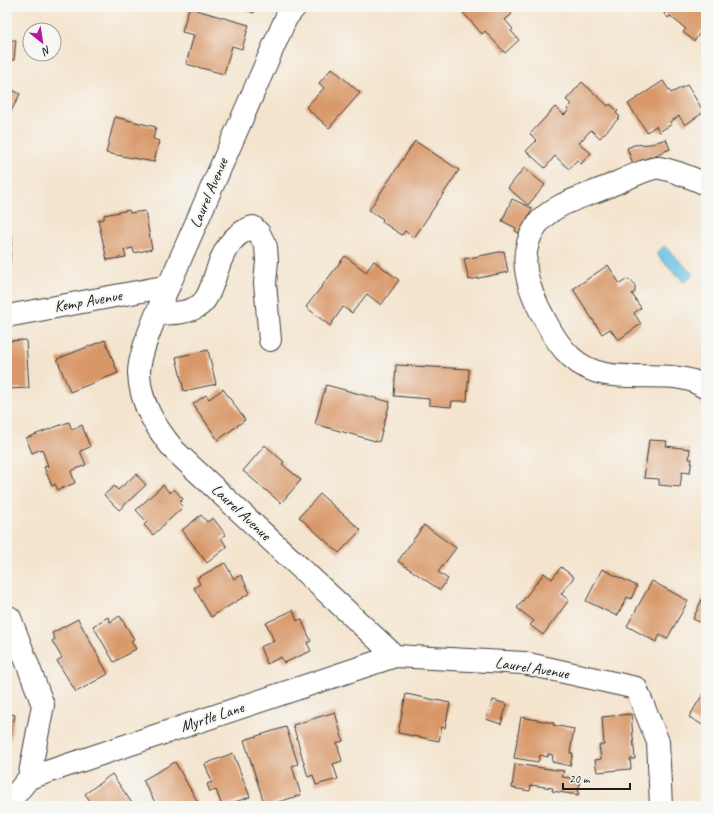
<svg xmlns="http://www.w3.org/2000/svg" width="713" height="813" font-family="Caveat,sans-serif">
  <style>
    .water { fill: #68c2e6; stroke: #426f81 }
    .building { fill: #d89768 }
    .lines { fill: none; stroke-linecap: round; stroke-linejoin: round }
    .minor-casing { stroke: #3c3a37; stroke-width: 24 }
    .minor { stroke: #fff; stroke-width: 22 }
    .labels { text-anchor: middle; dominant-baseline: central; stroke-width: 4; stroke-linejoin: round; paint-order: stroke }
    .street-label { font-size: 16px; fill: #1c1c1c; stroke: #f6f6f2 }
  </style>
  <rect width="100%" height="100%" fill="#f6f6f2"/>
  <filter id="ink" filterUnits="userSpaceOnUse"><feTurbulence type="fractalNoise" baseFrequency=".025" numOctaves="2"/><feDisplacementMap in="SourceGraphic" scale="8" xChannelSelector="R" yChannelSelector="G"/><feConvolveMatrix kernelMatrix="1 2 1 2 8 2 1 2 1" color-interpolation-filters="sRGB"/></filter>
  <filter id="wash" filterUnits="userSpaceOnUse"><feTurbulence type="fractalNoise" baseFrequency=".012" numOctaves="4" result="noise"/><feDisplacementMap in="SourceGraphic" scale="16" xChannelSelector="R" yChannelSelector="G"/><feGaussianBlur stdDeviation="0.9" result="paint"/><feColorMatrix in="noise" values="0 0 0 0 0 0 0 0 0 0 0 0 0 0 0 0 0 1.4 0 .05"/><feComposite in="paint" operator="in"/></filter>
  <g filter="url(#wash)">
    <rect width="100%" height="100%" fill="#f4e4ce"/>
    <path class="water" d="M664,246l29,28 -9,8 -28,-28z"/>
    <g id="blocks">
      <path class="building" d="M237,7h19l-2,6z
        M458,7h47l7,7 -7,6 8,9 -2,2 8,9 -14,13 -20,-22 -3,3z
        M659,7h47v18l-12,16 -11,-9 3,-3 -16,-13 -2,2 -4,-4 2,-3z
        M189,8l60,17 -7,24 -10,-3 -8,28 -38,-10 8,-29 -12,-3z
        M7,40h9l-2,20h-7z
        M332,68l28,25 -31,35 -23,-21 18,-19 -5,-5z
        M663,81l8,12 16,-8 17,27 -19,13 -6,-9 -9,6 2,2 -13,8 -3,-6 -9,6 -19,-28z
        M582,82l26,24 2,-2 8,7 -2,2 4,4 -20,21 -9,-8 -12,13 12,10 -10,11 -4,-4 -8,9 -14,-13 -10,12 -19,-17 11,-11 -7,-6 25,-27 9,8 5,-5 -2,-1 5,-5 -6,-4z
        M7,87l13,7 -13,25z
        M115,117l41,10 -3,12 6,2 -5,21 -48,-9z
        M666,139l4,10 -37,15 -6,-16 7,-3 17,-1z
        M415,141l44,29 -45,68 -9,-7 -3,4 -20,-13 1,-3 -14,-9z
        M524,168l21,17 -17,20 -20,-17z
        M512,199l20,9 -11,26 -6,-3 1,-3 -14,-7z
        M129,210l1,3 15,-2 7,38 -18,4 -1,-5 -9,2 2,7 -19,3 -9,-40 6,-1v-4z
        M7,235h5l-4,53h-1z
        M504,251l4,21 -39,8 -5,-21z
        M345,256l21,16 8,-11 25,19 -18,25 -14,-11 -15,19 -9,-6 -13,19 -24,-19z
        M608,265l12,19 7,-5 5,2 3,5v6l-3,2 9,14 -7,5 7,11 -23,16 -8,-11 -8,5 -29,-45z
        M26,340l3,48 -22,1v-48z
        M105,340l13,33 -48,19 -13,-33z
        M208,350l8,34 -32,7 -8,-34z
        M396,365l73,4 -2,32h-15l-1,6 -22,-2v-6l-35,-3z
        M326,385l64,17 -11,40 -64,-18z
        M223,389l22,31 -27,20 -25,-36 13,-9 3,4z
        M69,422l3,8 10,-5 8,22 -10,4 6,14 -15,6 4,12 -17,7 -3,-6 -3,2 -8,-19 4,-1 -6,-17 -10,4 -6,-15z
        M649,440l18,1 -1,5 24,3 -1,10h3l-2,14 -8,-1 -2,15 -21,-2v-6l-15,-1z
        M265,445l19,17 -2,2 19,16 -20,23 -38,-32z
        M136,474l10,11 -27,25 -15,-15 10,-9 4,4z
        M163,485l7,8 4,-4 9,10 -4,4 4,4 -30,28 -9,-10 3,-3 -11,-12z
        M320,494l41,36 -22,23 -40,-36z
        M201,515l6,7 6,-4 13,17 -5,3 6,9 -20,16 -25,-33z
        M424,525l32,23 -18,24 10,7 -8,11 -42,-29z
        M225,563l9,16 7,-4 9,18 -39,24 -17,-29 6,-4 -3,-6z
        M561,567l13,10 -13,17 8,6 -26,35 -13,-10 4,-4 -17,-13 27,-35 8,6z
        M602,569l35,17 -6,13 -4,-2 -10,19 -31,-15z
        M652,581l36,20 -21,38 -7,-4 -4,7 -29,-16z
        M704,595l2,1v29l-13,-6z
        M293,610l4,11 4,-2 10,22 -4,2 4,8 -27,12 -3,-6 -14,7 -7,-17 14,-6 -8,-18z
        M120,616l14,23 -3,2 5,8 -22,13 -21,-36 15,-9 2,5z
        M78,619l30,55 -32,18 -19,-31 5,-3 -10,-17 3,-2 -3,-6z
        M706,689v38l-17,-10z
        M406,694l44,9 -5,25 -3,-1 -3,14 -41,-8z
        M493,700l14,4 -6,20 -15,-5z
        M335,712l8,29 -6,2 5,18 -9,3 5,15 -22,6 -3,-10 -5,2 -15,-52z
        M7,713l8,2 -7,34h-1z
        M631,714l4,45h-5l1,10 -34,3 -2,-12 6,-1 -2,-14h5l-2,-28z
        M521,717l33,6 -1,2 21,4 -4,24h3l-3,13 -18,-4 1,-7 -5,-1v3l-8,-2 -2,7 -24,-4z
        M286,727l12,37 -6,2 9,29 -36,11 -21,-66z
        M233,753l17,44 -28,9 -6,-16 -6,2 -3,-8 5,-2 -7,-18z
        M175,762l25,44h-43l-14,-26z
        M515,764l49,7 -2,6 18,2 -2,16 -26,-4 1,-3 -22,-3 -1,6 -18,-3z
        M112,774l22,32h-40l-9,-12z"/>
    </g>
  </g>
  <g filter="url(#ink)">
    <use href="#blocks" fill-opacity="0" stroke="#3c3a37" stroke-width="1"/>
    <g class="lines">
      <g class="minor-casing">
        <path id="minor" d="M295,7l-9,11c-36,81 -71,163 -107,244 -11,27 -40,85 -40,111 1,31 17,55 36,78l220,205 129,7 112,25 22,54 3,64
          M706,184c-14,-6 -30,-13 -46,-16 -9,-2 -43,15 -53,19 -24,10 -56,17 -71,39 -21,31 -7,65 9,94 7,14 14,26 26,37 34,32 81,11 122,24 4,2 9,5 13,7
          M158,314c13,-1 27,0 39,-7 23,-12 14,-66 56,-80l6,6 7,14 1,14 -2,22 5,57
          M7,316l162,-30
          M7,616l3,2 33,87 -14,73 -22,27
          M29,778l366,-122"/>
      </g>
      <use href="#minor" class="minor"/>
    </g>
  </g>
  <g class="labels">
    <g class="street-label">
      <text transform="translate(209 193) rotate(-67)">Laurel Avenue</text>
      <text transform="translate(88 301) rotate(-10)">Kemp Avenue</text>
      <text transform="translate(241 512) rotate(43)">Laurel Avenue</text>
      <text transform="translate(532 668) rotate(9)">Laurel Avenue</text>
      <text transform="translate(212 717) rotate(-18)">Myrtle Lane</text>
    </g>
  </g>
  <rect width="713" height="813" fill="none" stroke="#f6f6f2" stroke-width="24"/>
  <g transform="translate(42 42) rotate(150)"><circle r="19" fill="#f6f6f2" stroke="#9f9f9c"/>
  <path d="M0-3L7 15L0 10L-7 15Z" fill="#b5179e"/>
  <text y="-6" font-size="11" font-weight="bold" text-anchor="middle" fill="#1c1c1c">N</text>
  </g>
  <path d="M563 783v6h67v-6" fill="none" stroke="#1c1c1c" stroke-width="2"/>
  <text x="569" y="783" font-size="12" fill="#1c1c1c" stroke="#f6f6f2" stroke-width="3" paint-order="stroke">20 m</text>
</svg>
